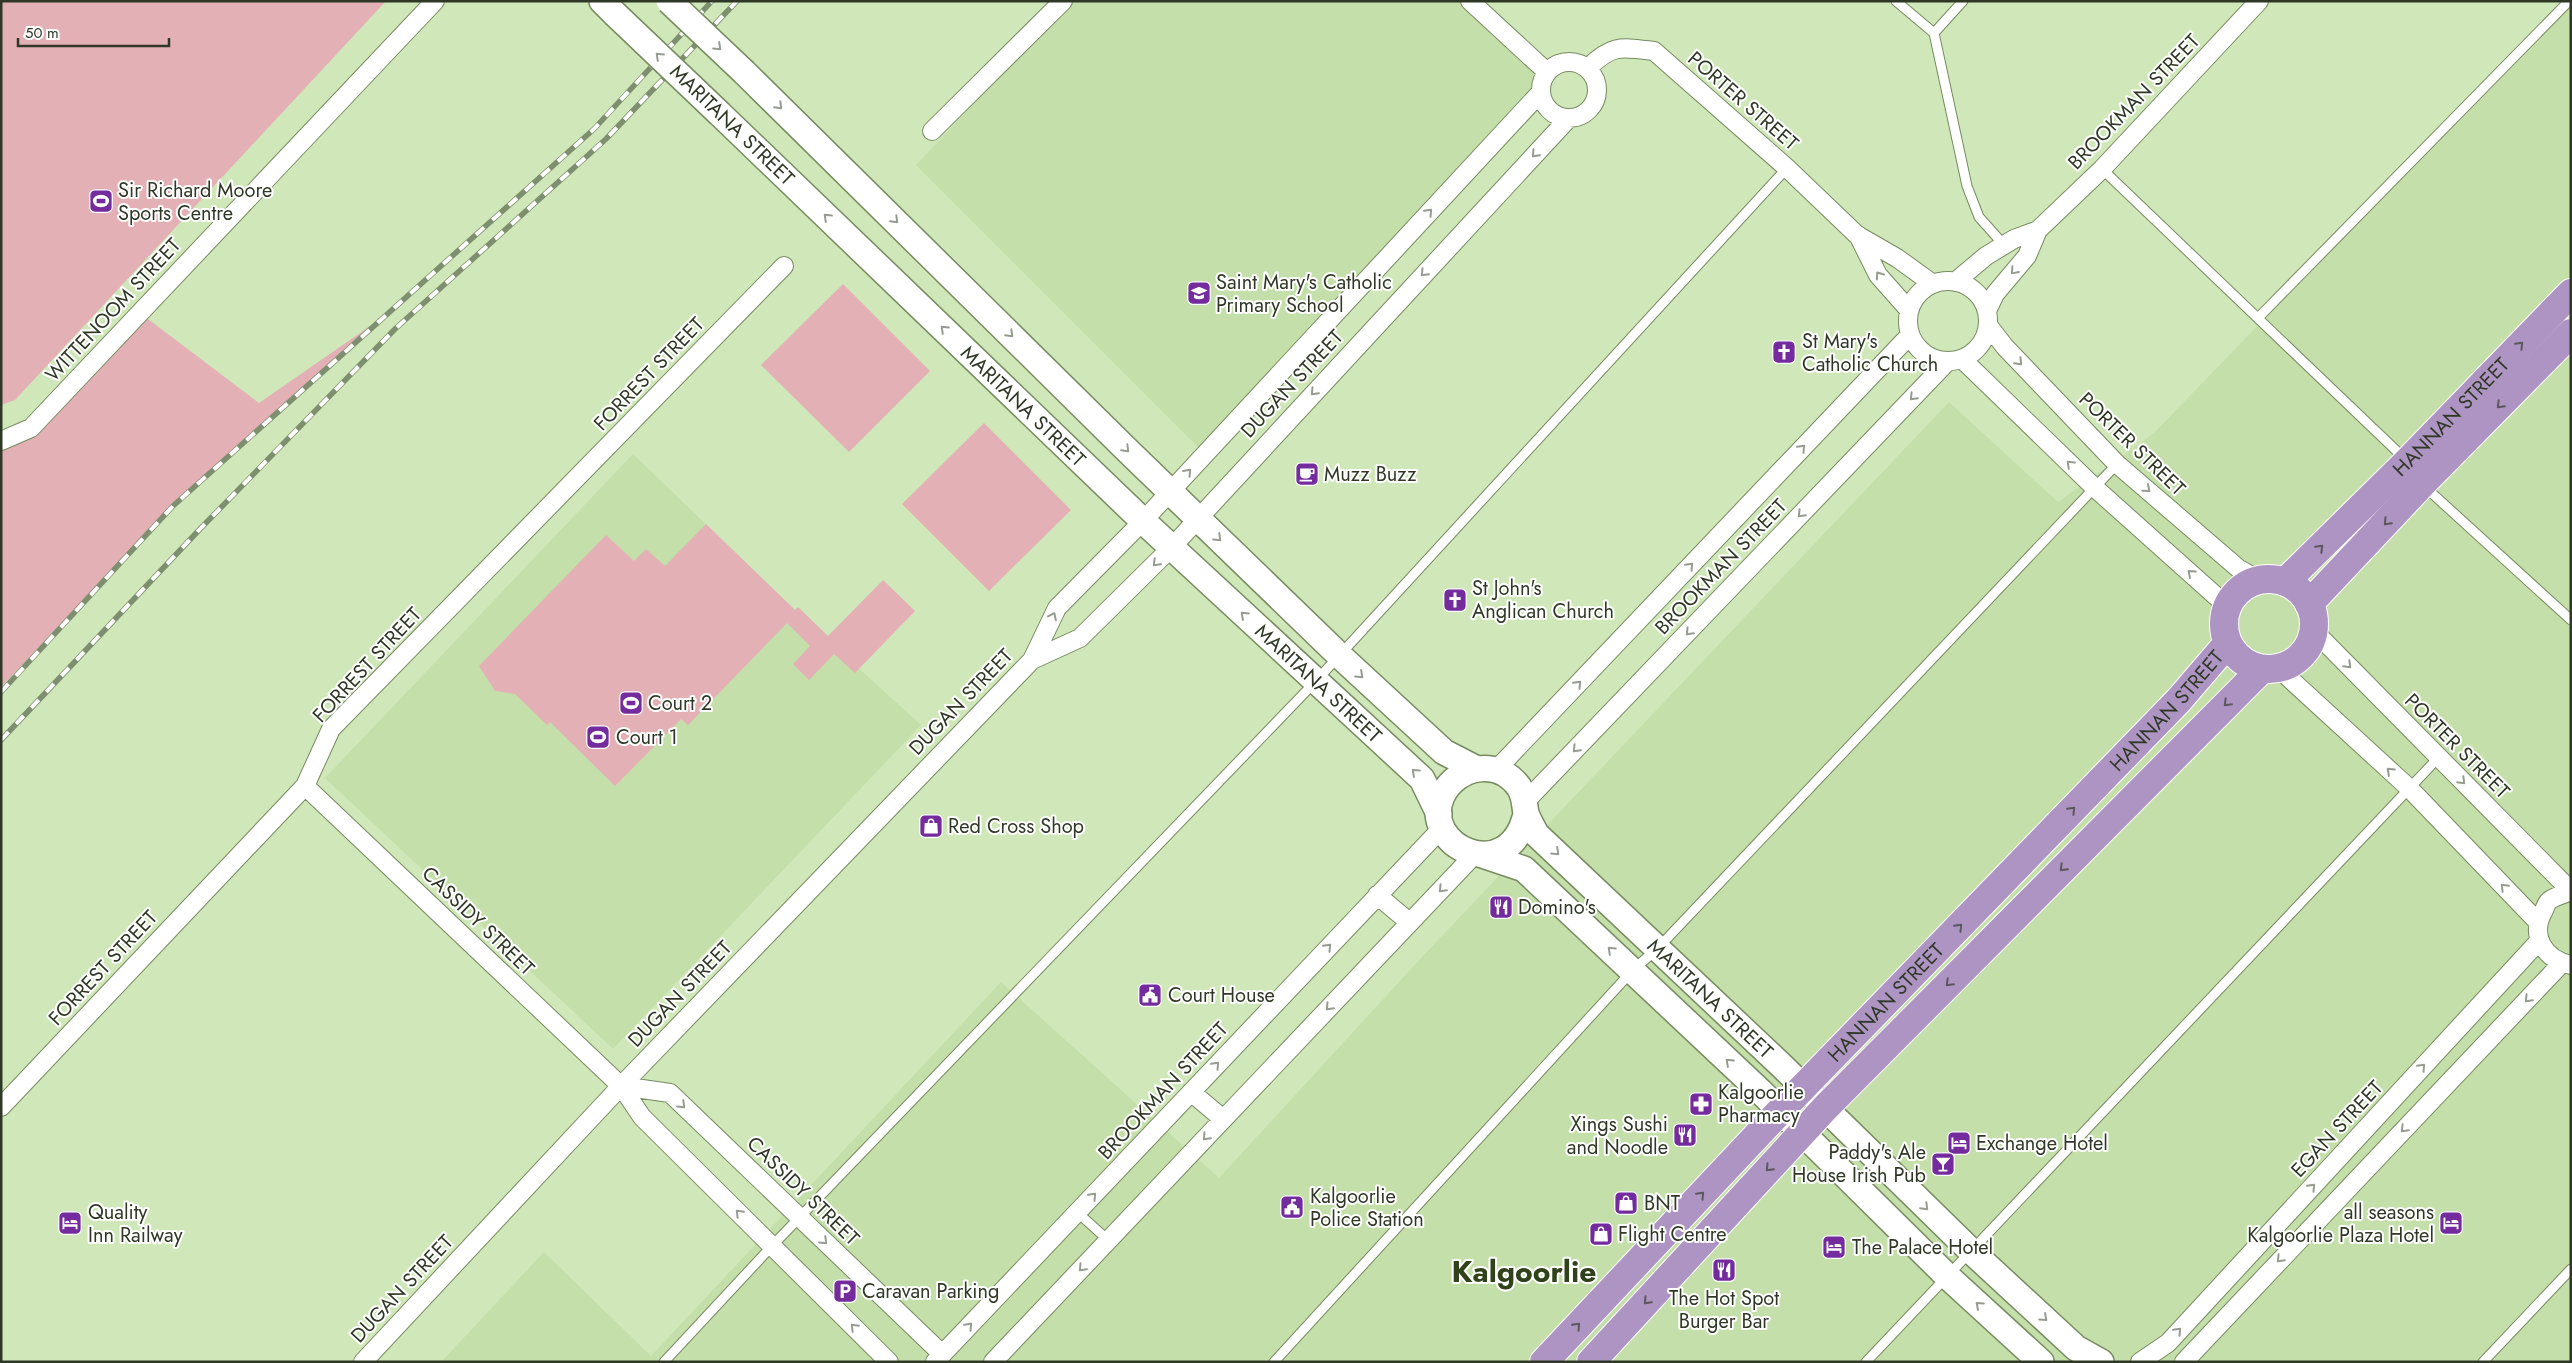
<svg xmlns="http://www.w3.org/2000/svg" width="2572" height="1363" font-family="Jost,sans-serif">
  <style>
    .built { fill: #c4dfa9 }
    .green { fill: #e3b0b6 }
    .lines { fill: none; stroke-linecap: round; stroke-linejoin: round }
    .service-casing { stroke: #768b60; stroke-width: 11 }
    .minor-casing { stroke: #768b60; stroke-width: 20 }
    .secondary-casing { stroke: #768b60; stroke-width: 28 }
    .trunk-casing { stroke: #fff; stroke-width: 30 }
    .service { stroke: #fff; stroke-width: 9 }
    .minor { stroke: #fff; stroke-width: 18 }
    .secondary { stroke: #fff; stroke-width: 25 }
    .trunk { stroke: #ae94c3; stroke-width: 28 }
    .rail-casing { stroke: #7e8f6f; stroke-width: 5.5 }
    .rail { stroke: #fff; stroke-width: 4; stroke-dasharray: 11; stroke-linecap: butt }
    .secondary-bridge-casing { stroke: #768b60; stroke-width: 28; stroke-linecap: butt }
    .secondary-bridge { stroke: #fff; stroke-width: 25 }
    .oneway { stroke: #979c92 }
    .oneway2 { stroke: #5b585d }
    .labels { text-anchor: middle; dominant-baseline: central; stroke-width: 4; stroke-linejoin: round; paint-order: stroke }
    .street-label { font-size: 20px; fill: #2f3826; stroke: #fff }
    .poi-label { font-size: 20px; fill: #2f3826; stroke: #fff; text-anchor: start }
    .town-label { font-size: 30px; font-weight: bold; fill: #30421a; stroke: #fff }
  </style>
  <rect width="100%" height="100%" fill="#d0e8b9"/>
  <path class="built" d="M1071,1h399l77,71 -7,21 -335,361 -289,-289z
    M2571,1v1361h-2130l103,-110 107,104 350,-374 218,196 202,-220 528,-556 109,100 96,-69z
    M633,454l162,156 126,115 -308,324 -288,-271z"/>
  <path class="green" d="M1,1h385l-371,399 -14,5z
    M843,284l87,87 -81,81 -88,-87z
    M140,313l119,90 124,-86 -210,189 -172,181v-246l30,-13z
    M984,423l87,87 -82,81 -87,-87z
    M706,524l89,86 3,-3 30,29 55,-56 32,31 -60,62 -21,-19 -25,26 -16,-16 17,-18 -23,-23 -99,102 -7,-6 -66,67 -65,-64 -3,3 -32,-31 -20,-3 -16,-25 127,-131 28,26 12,-12 19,17z"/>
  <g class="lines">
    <g class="service-casing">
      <path id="service" d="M1896,1l38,32 33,153 12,31 25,28
        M1934,33l29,-32
        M2102,169l303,290
        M2258,318l311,-317
        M2424,486l147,134
        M1077,1212l31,28
        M664,1362l108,-116 543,-564 472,-514
        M1274,1362l359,-392 25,-22 459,-484
        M1866,1362l573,-605
        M2483,1362l88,-93"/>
    </g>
    <g class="minor-casing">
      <path id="minor" d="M1470,1l77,71
        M1541 90a28 28 0 1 1 56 0a28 28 0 1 1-56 0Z
        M1588,68c24,-24 33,-21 66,-17l133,117 70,67 40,23 36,26
        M932,131l131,-130
        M1858,235l20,40 31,35
        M1908 321a40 40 0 1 1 80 0a40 40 0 1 1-80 0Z
        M1955,282l31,-26 28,-17 24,-9 64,-61 157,-168
        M1987,311l8,-17 32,-38 11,-26
        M1988,325l17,22 112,117 122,105 20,11
        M1962,359l133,129 132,118
        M1,441l30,-13 404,-427
        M2313,630l258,261
        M1032,660l48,-22 92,-91 396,-428
        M2278,668l131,120 129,134
        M1496,770l414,-435
        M305,786l316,300 21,31 247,245
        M1525,802l422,-440
        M2571,891c-6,3 -17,5 -22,10 -3,2 -4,8 -6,11 -13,24 1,47 28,53
        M1377,895l32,27
        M621,1086l49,7 272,261
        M1191,1092l32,27
        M1,1107l304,-321 26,-57 453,-463
        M363,1362l258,-276 411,-426 25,-52 86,-87 397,-428
        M935,1362l507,-534
        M993,1362l482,-508
        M2140,1362l28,-19 371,-402
        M2184,1362l378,-399"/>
    </g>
    <g class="secondary-casing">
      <g id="secondary">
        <path d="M602,1l13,13"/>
        <path d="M744,72l383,378 213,206 104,96 31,16"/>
        <path id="s1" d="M720,114l423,407 279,258 17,35"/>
        <path id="s2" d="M1526,814c-17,74 -107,32 -84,-18 15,-31 56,-38 77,-9 6,9 5,17 7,26 2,7 7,14 10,21l247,233 188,184 105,97 25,14"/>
        <path d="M1482,855l42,14 236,222 187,185 94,86"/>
      </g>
    </g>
    <g class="trunk-casing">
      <g id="trunk">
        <circle cx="2269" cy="624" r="45"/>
        <path id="s3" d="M2285,582l122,-120 164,-169"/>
        <path d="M2309,604l113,-120 149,-151"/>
        <path id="s4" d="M1544,1362l237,-252 398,-410 48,-56"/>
        <path d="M1591,1362l234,-254 437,-439"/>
      </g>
    </g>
    <use href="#service" class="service"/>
    <use href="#minor" class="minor"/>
    <use href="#secondary" class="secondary"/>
    <use href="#trunk" class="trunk"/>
    <g class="rail-casing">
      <path id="rail" d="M1,692l172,-186 421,-377 118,-128
        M1,740l199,-211 195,-200 211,-190 131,-138"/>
    </g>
    <use href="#rail" class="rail"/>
    <g class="secondary-bridge-casing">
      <path id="secondary-bridge" d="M669,1l75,71
        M615,14l105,100"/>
    </g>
    <use href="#secondary-bridge" class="secondary-bridge"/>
  </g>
  <defs><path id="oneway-chevron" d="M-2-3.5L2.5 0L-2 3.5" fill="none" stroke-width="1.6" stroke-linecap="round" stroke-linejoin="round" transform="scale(1.25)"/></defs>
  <g class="oneway">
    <use href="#oneway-chevron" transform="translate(718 47) rotate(43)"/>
    <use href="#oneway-chevron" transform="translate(659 56) rotate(-136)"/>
    <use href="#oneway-chevron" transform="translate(779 106) rotate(45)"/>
    <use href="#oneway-chevron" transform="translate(1535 154) rotate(133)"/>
    <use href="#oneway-chevron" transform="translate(1429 212) rotate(-47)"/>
    <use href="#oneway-chevron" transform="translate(827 217) rotate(-136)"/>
    <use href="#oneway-chevron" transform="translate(895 220) rotate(45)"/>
    <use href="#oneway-chevron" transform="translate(2014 271) rotate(131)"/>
    <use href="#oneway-chevron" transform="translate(1424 273) rotate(133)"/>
    <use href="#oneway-chevron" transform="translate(1879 275) rotate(-125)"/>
    <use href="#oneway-chevron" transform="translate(944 329) rotate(-136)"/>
    <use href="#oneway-chevron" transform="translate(1010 334) rotate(45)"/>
    <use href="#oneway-chevron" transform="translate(2019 362) rotate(46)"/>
    <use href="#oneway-chevron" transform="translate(1314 392) rotate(133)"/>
    <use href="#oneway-chevron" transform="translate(1913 397) rotate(134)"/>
    <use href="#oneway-chevron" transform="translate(1802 448) rotate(-47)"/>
    <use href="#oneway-chevron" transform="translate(1126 449) rotate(45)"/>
    <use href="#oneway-chevron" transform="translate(2070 464) rotate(-136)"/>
    <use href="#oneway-chevron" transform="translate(1188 472) rotate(-48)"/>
    <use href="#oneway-chevron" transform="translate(2147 489) rotate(41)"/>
    <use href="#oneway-chevron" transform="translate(1801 514) rotate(134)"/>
    <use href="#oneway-chevron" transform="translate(1218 538) rotate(44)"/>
    <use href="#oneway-chevron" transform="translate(1156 563) rotate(135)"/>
    <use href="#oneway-chevron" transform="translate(1690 566) rotate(-47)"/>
    <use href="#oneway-chevron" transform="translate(2191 573) rotate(-138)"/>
    <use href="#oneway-chevron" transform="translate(1244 615) rotate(-137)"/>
    <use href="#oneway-chevron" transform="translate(1053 616) rotate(-64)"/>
    <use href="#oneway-chevron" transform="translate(1689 632) rotate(134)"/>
    <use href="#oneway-chevron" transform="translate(2348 665) rotate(45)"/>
    <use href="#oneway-chevron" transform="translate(1360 675) rotate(43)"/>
    <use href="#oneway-chevron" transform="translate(1578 684) rotate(-47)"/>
    <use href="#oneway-chevron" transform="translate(1576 749) rotate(134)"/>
    <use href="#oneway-chevron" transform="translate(2390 771) rotate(-137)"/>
    <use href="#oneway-chevron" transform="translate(1415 772) rotate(-138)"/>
    <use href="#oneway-chevron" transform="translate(2462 781) rotate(45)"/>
    <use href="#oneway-chevron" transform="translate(1556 852) rotate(43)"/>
    <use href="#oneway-chevron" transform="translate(2504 887) rotate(-134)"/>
    <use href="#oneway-chevron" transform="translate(1442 889) rotate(134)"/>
    <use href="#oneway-chevron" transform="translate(1328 947) rotate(-47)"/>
    <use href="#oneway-chevron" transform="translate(1611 950) rotate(-137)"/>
    <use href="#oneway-chevron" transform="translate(2528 999) rotate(134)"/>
    <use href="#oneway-chevron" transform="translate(1329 1007) rotate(133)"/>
    <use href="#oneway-chevron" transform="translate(1729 1062) rotate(-137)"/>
    <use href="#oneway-chevron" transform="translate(1216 1065) rotate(-47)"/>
    <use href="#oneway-chevron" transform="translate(2422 1067) rotate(-47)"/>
    <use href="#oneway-chevron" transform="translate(682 1105) rotate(44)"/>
    <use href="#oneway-chevron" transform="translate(2404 1129) rotate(134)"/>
    <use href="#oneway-chevron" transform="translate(1206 1137) rotate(133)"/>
    <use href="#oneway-chevron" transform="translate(2312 1187) rotate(-47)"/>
    <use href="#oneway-chevron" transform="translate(1093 1196) rotate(-47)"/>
    <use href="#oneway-chevron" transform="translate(1925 1207) rotate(45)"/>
    <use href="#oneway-chevron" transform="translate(739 1213) rotate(-135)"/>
    <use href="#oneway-chevron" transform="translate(824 1241) rotate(44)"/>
    <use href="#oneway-chevron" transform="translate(2280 1259) rotate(134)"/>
    <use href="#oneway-chevron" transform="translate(1082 1268) rotate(133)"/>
    <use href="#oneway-chevron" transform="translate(1979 1305) rotate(-138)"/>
    <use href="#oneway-chevron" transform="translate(2044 1318) rotate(42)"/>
    <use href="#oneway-chevron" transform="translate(969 1326) rotate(-47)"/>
    <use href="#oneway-chevron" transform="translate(854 1327) rotate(-135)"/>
    <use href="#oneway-chevron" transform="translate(2178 1331) rotate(-47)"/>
  </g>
  <g class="oneway2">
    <use href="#oneway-chevron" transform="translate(2520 345) rotate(-46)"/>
    <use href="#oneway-chevron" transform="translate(2500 405) rotate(135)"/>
    <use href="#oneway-chevron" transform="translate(2387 522) rotate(133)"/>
    <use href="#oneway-chevron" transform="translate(2320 548) rotate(-45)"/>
    <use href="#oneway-chevron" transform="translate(2227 703) rotate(135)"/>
    <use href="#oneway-chevron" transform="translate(2072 810) rotate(-46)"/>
    <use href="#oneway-chevron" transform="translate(2063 868) rotate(135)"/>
    <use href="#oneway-chevron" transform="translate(1959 927) rotate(-46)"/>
    <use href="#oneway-chevron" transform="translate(1949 983) rotate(135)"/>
    <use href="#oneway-chevron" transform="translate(1769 1168) rotate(133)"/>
    <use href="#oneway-chevron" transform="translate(1701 1195) rotate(-47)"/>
    <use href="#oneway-chevron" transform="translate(1647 1301) rotate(133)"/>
    <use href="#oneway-chevron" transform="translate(1577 1326) rotate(-47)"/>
  </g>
  <defs>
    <g id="stadium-square" transform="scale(1.25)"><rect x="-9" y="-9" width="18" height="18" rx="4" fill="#732b9e" stroke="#fff"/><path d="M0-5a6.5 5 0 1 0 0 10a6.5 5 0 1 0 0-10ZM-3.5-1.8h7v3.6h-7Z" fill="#fff"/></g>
    <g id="school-square" transform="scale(1.25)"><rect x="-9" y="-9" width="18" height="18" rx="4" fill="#732b9e" stroke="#fff"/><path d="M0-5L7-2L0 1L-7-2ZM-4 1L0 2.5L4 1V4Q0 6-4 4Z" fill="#fff"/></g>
    <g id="church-square" transform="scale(1.25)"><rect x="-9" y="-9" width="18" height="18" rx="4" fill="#732b9e" stroke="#fff"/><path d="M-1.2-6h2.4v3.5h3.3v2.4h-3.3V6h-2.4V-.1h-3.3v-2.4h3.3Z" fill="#fff"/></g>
    <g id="cafe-square" transform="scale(1.25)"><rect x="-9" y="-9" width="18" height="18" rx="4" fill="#732b9e" stroke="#fff"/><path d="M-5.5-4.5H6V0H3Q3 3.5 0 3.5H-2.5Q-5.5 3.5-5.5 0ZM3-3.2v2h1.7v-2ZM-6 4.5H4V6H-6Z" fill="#fff"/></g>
    <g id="shop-square" transform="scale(1.25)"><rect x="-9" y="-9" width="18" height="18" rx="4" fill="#732b9e" stroke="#fff"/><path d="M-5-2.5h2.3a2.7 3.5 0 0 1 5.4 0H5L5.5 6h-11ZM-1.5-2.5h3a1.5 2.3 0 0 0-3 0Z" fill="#fff"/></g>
    <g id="restaurant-square" transform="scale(1.25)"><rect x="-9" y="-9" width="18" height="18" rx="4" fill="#732b9e" stroke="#fff"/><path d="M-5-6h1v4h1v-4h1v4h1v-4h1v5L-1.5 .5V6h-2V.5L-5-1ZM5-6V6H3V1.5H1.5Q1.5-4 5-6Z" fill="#fff"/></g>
    <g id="civic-square" transform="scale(1.25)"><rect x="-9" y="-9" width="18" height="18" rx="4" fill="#732b9e" stroke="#fff"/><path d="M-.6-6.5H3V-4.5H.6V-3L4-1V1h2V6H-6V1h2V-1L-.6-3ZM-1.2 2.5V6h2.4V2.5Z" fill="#fff"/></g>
    <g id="pharmacy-square" transform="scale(1.25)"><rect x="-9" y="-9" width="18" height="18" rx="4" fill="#732b9e" stroke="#fff"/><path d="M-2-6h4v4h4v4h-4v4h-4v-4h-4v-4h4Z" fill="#fff"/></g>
    <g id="hotel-square" transform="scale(1.25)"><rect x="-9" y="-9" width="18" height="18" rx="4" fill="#732b9e" stroke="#fff"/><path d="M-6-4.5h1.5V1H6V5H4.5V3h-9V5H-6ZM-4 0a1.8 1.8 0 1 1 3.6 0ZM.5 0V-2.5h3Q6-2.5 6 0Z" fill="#fff"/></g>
    <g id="bar-square" transform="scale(1.25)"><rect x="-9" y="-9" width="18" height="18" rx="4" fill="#732b9e" stroke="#fff"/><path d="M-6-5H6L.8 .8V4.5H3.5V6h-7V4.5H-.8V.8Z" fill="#fff"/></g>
    <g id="parking-square" transform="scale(1.25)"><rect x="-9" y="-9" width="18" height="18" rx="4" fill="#732b9e" stroke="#fff"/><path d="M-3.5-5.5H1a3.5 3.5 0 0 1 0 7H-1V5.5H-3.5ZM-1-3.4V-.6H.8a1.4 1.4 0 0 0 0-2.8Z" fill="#fff"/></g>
  </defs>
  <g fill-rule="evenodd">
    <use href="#stadium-square" x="101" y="201"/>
    <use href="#school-square" x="1199" y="293"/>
    <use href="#church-square" x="1784" y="352"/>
    <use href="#cafe-square" x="1307" y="474"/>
    <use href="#church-square" x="1455" y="600"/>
    <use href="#stadium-square" x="631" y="703"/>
    <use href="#stadium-square" x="598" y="737"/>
    <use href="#shop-square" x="931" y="826"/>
    <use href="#restaurant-square" x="1501" y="907"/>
    <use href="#civic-square" x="1150" y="995"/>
    <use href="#pharmacy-square" x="1701" y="1104"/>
    <use href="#restaurant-square" x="1685" y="1135"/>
    <use href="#hotel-square" x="1959" y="1143"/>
    <use href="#bar-square" x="1943" y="1164"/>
    <use href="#shop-square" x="1626" y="1203"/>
    <use href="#civic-square" x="1292" y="1207"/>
    <use href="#hotel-square" x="70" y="1223"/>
    <use href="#hotel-square" x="2451" y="1223"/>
    <use href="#shop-square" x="1601" y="1234"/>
    <use href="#hotel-square" x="1834" y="1247"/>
    <use href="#restaurant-square" x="1724" y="1270"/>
    <use href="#parking-square" x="845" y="1291"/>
  </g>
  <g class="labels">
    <g class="street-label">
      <text transform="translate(1743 101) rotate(41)">PORTER STREET</text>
      <text transform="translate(2134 102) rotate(-46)">BROOKMAN STREET</text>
      <text transform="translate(732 125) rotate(44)">MARITANA STREET</text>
      <text transform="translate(113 310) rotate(-47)">WITTENOOM STREET</text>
      <text transform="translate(649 374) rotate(-46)">FORREST STREET</text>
      <text transform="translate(1292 384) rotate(-47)">DUGAN STREET</text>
      <text stroke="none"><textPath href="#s1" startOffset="421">MARITANA STREET</textPath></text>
      <text stroke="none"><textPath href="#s3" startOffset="234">HANNAN STREET</textPath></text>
      <text transform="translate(2132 444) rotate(44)">PORTER STREET</text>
      <text transform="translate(1721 567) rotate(-46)">BROOKMAN STREET</text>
      <text transform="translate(367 665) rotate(-47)">FORREST STREET</text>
      <text stroke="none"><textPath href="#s1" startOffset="826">MARITANA STREET</textPath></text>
      <text transform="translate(961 702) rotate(-46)">DUGAN STREET</text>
      <text stroke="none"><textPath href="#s4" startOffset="901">HANNAN STREET</textPath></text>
      <text transform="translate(2457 746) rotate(45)">PORTER STREET</text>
      <text transform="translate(478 921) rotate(44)">CASSIDY STREET</text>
      <text transform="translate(103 968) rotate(-47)">FORREST STREET</text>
      <text transform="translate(680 994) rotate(-46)">DUGAN STREET</text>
      <text stroke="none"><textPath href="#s2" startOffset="532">MARITANA STREET</textPath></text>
      <text stroke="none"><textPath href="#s4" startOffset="496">HANNAN STREET</textPath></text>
      <text transform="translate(1163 1091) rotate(-47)">BROOKMAN STREET</text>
      <text transform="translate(2337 1129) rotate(-47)">EGAN STREET</text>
      <text transform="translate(803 1191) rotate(44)">CASSIDY STREET</text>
      <text transform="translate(402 1289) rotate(-47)">DUGAN STREET</text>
    </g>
    <g class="poi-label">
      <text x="118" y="190">Sir Richard Moore<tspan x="118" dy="23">Sports Centre</tspan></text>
      <text x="1216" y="282">Saint Mary's Catholic<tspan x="1216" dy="23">Primary School</tspan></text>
      <text x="1802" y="341">St Mary's<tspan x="1802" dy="23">Catholic Church</tspan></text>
      <text x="1324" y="474">Muzz Buzz</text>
      <text x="1472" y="588">St John's<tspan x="1472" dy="23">Anglican Church</tspan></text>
      <text x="648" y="703">Court 2</text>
      <text x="616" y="737">Court 1</text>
      <text x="948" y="826">Red Cross Shop</text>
      <text x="1518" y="907">Domino's</text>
      <text x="1168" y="995">Court House</text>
      <text x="1718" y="1092">Kalgoorlie<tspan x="1718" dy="23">Pharmacy</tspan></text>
      <text x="1668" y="1124" text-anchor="end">Xings Sushi<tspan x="1668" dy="23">and Noodle</tspan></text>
      <text x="1976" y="1143">Exchange Hotel</text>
      <text x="1926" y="1152" text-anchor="end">Paddy's Ale<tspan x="1926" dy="23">House Irish Pub</tspan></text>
      <text x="1310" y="1196">Kalgoorlie<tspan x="1310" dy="23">Police Station</tspan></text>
      <text x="1644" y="1203">BNT</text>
      <text x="88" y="1212">Quality<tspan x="88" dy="23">Inn Railway</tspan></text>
      <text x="2434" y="1212" text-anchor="end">all seasons<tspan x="2434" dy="23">Kalgoorlie Plaza Hotel</tspan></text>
      <text x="1618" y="1234">Flight Centre</text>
      <text x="1852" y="1247">The Palace Hotel</text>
      <text x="862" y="1291">Caravan Parking</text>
      <text x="1724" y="1298" text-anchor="middle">The Hot Spot<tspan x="1724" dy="23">Burger Bar</tspan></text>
    </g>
    <g class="town-label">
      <text x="1524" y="1271">Kalgoorlie</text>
    </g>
  </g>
  <rect width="2572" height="1363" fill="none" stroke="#2f3826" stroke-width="5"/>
  <path d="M18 38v8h151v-8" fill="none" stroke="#2f3826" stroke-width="2.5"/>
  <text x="25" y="38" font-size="15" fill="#2f3826" stroke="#ffffff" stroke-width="4" paint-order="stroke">50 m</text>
</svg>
